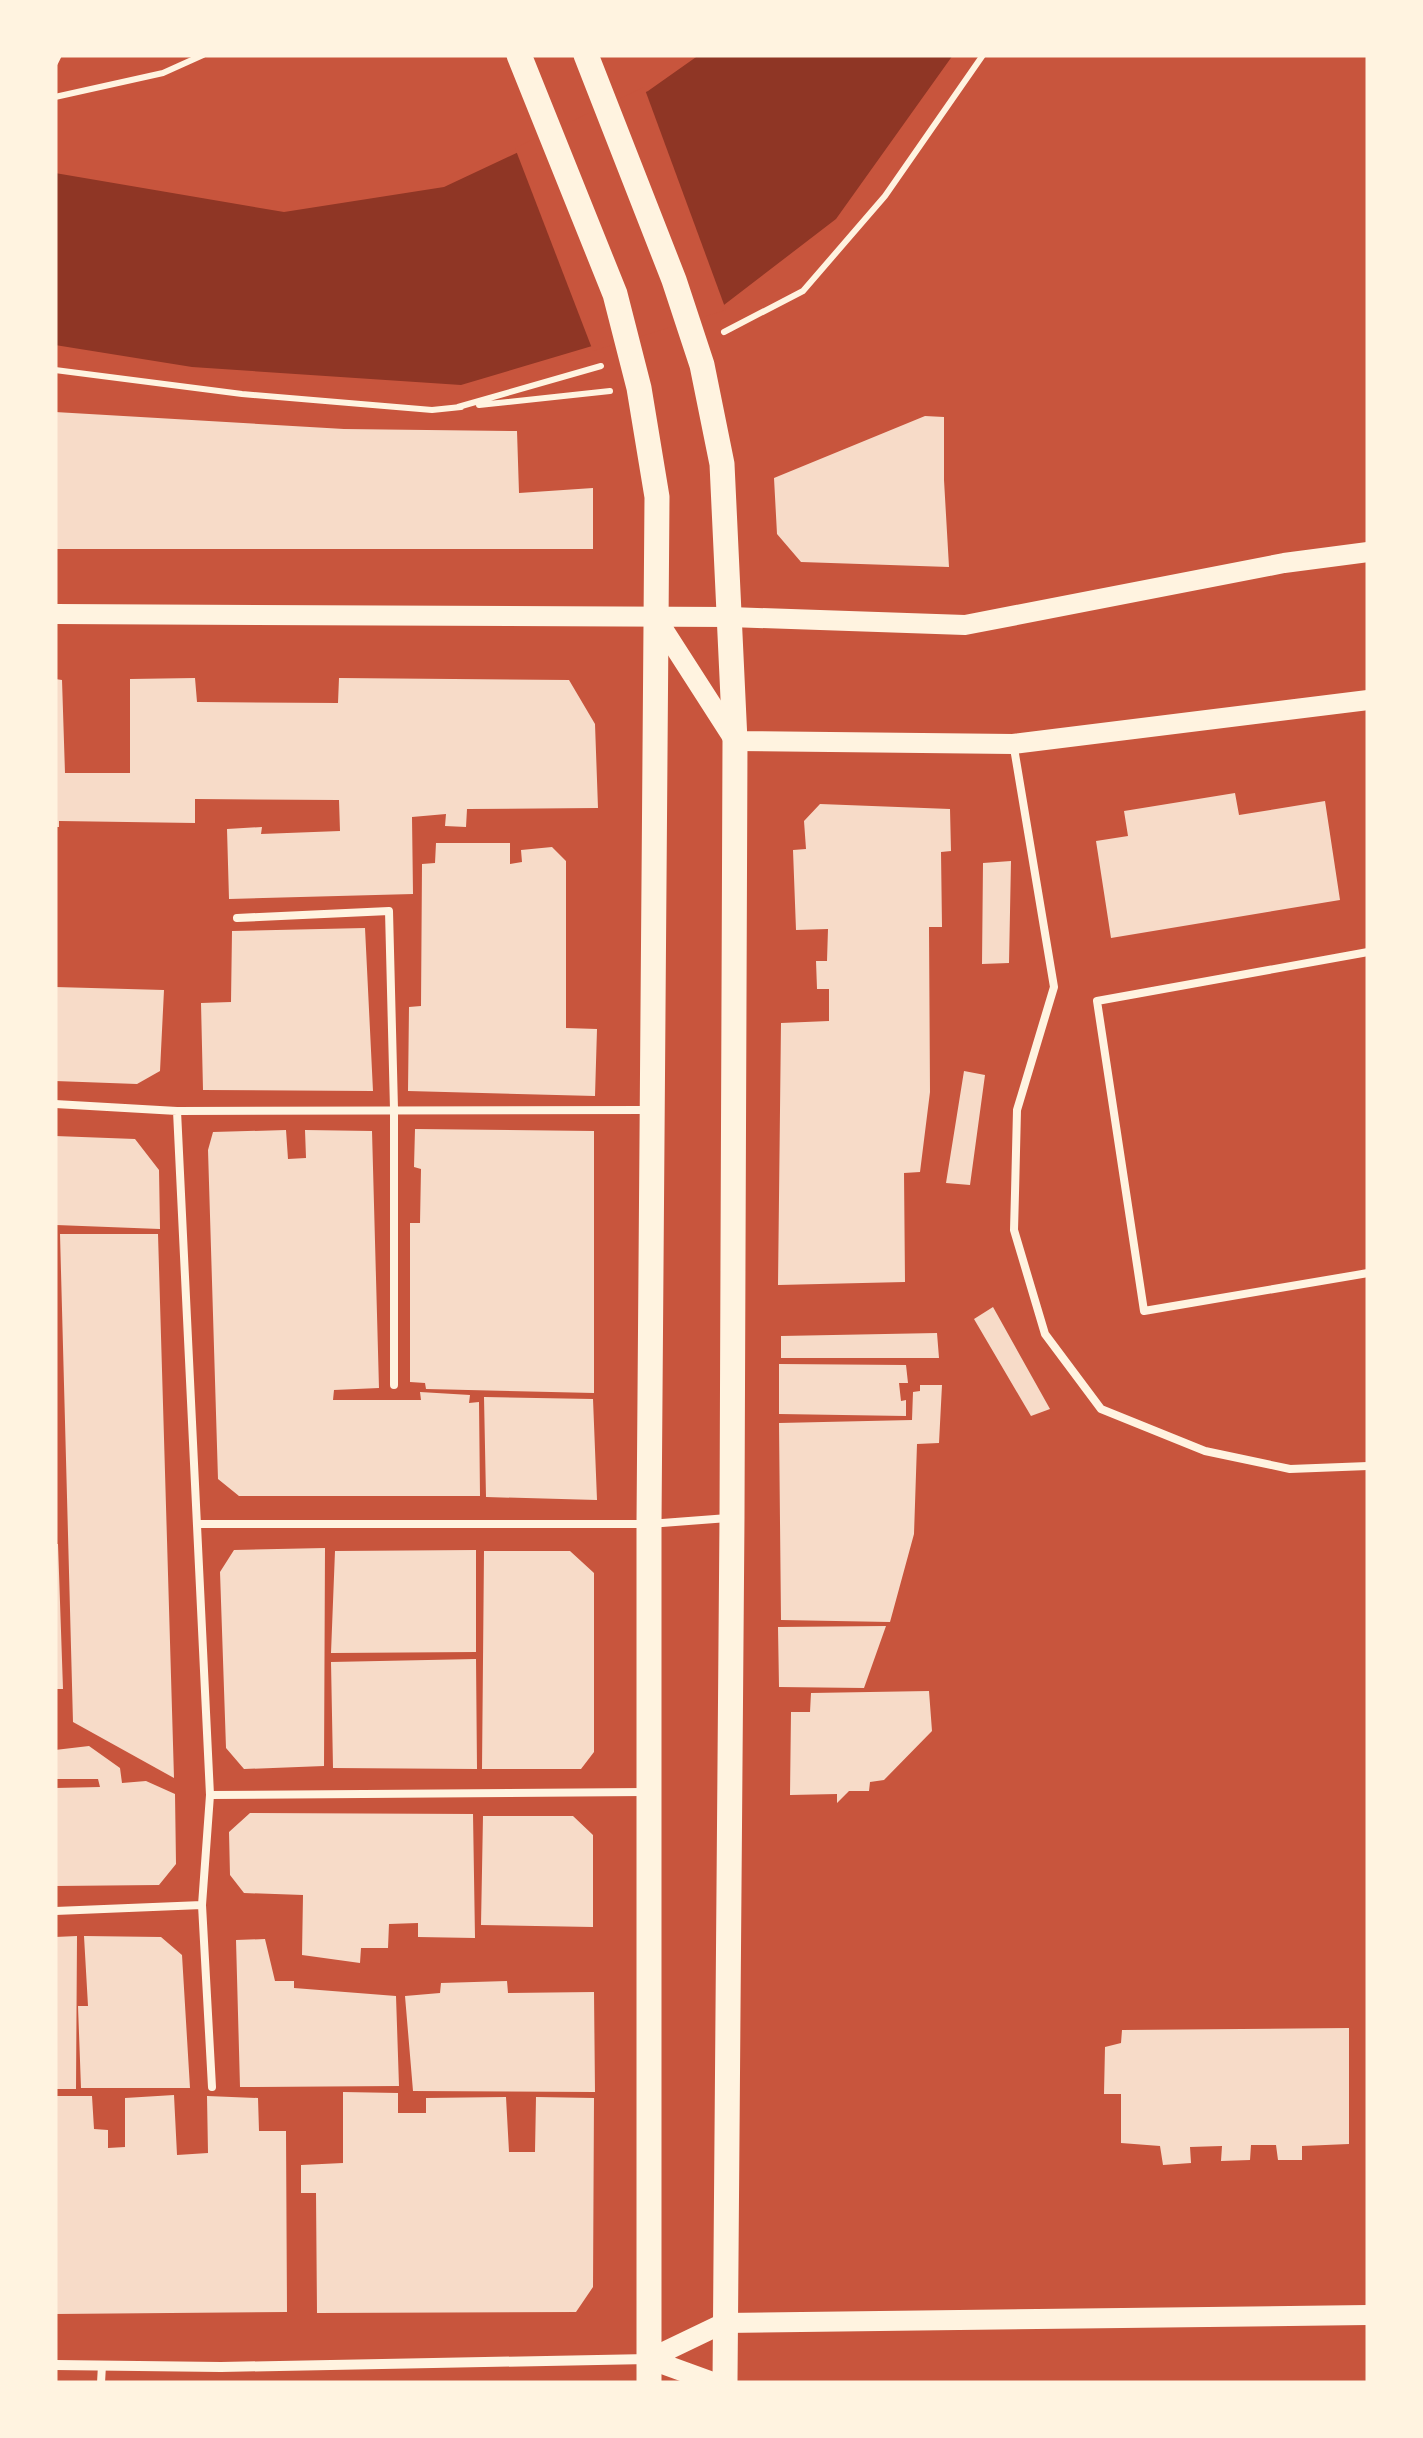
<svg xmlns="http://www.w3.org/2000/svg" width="1423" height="2438" font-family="'Public Sans',sans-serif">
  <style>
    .water { fill: #8f3625 }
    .pier { fill: #c8553d }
    .building { fill: #f7dbc8 }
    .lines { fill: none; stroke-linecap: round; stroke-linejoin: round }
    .path { stroke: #fff3e0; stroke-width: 6 }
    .service { stroke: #fff3e0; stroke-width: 8 }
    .minor { stroke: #fff3e0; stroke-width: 10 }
    .secondary { stroke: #fff3e0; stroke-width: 20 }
    .primary { stroke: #fff3e0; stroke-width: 25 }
  </style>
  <rect width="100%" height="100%" fill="#c8553d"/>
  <path class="water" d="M699,55h254l-117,164 -116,89 -259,77 -269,-18 -137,-22v-172l229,39 160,-25 204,-96z"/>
  <path class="pier" d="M644,87l82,223 -133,41 -78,-203z"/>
  <path class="building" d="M55,412l289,17 173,2 2,62 74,-5v61h-538z
    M925,416l19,1v63l5,87 -148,-5 -24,-28 -3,-56z
    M195,678l2,24 141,1 1,-25 230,2 26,44 3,84 -131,1 -1,18 -21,-1 1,-12 -34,3 1,77 -184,5 -2,-70 35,-2 -1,7 79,-3 -1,-31 -144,-1v24l-136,-2v6h-4v-148l7,1 3,93h65v-94z
    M1235,793l4,22 86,-14 15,99 -229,38 -15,-97 32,-5 -4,-25z
    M820,804l130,5 1,42 -10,1 1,75h-13l1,165 -10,80 -16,1 1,109 -127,3 3,-262 48,-2v-32h-12l-1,-28h11l1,-32 -32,1 -3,-80 13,-1 -2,-28z
    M436,843h74v21l12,-2 -1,-12 31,-3 14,14v167l31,1 -2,67 -187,-5 1,-84 12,-1 1,-142 13,-1z
    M1011,861l-2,102 -27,1 1,-101z
    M365,928l8,163 -170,-1 -2,-87 30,-1 1,-71z
    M55,987l109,3 -4,81 -23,13 -82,-3z
    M964,1071l21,4 -15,110 -24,-2z
    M415,1129l179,2v262l-168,-4 -1,-6 -15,-1v-159h10l1,-54 -7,-2z
    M286,1130l2,29 18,-1 -1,-28 67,1 7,257 -45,2 -1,10h88l-1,-8 50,3 -1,8 10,-1 1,94h-241l-21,-17 -10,-329 5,-18z
    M55,1136l80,3 24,31 1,59 -104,-4z
    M60,1234h98l16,544 -101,-56z
    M993,1307l57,102 -19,7 -57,-97z
    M937,1333l2,25h-158v-22z
    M779,1364l127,1 2,18h-9l2,18 5,-1v16l-127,-2z
    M920,1385h22l-3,58 -22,1 -3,90 -24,88 -109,-2 -2,-197 133,-3 1,-28 7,-1z
    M484,1397l109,2 4,101 -111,-3z
    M55,1544h3l5,145h-8z
    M325,1548l-1,218 -80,3 -18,-21 -6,-176 14,-22z
    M476,1550v102l-145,1 4,-102z
    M484,1551h86l24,22v179l-13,17h-99z
    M886,1626l-22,62 -85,-1 -1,-60z
    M476,1659l1,110 -144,-1 -2,-106z
    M929,1691l3,40 -48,49 -14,2 -1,9h-20l-12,12v-9l-47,1 1,-83h19l1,-19z
    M89,1746l31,22 2,15 24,-2 29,13 1,70 -17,21 -104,1v-98l45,-1 -2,-8h-43v-29z
    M250,1813l223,1 2,124 -57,-1v-14l-29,1 -1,24h-27l-1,15 -58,-8 1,-60 -59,-2 -14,-18 -1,-43z
    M483,1816h90l20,19v92l-112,-2z
    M77,1936l-1,153h-21v-152z
    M84,1936l77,1 21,18 8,133h-109l-3,-82h10z
    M265,1939l10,42h19v7l102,8 3,90 -159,1 -4,-147z
    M507,1981l1,12 86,-1 1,100 -182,-1 -8,-95 35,-3 1,-10z
    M1349,2028v116l-47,2v14h-24l-2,-15h-25l-1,15 -29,1 1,-15 -32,1 1,16 -28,2 -3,-19 -39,-3v-49h-17l1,-47 16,-4 1,-13z
    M343,2092l55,1v20h28v-15l80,-1 3,55h26l1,-55 58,1 -1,189 -17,25 -259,1 -1,-120h-15v-28l42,-2z
    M174,2095l3,60 31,-2 -1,-57 51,2 1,33h27l1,181 -232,2v-218h37l2,33 14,1v18l17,-1v-49z"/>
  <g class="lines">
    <path class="path" d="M55,63l4,-8
      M55,97l108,-24 40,-18
      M724,332l79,-41 82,-95 98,-141
      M55,370l187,24 190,16 29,-3
      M479,405l131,-14
      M458,407l143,-41"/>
    <path class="service" d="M1014,748l40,239 -37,123 -2,83 -1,37 31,104 56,75 104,42 85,18 78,-3
      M237,918l152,-7 5,198v276
      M1368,952l-271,49 47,310 224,-38
      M55,1104l122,7 468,-1
      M177,1111l33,684 -8,110 10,182
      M198,1524h451l79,-6
      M210,1795l435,-3
      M55,1911l147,-6
      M101,2383l1,-18"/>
    <path class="minor" d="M55,2365l166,2 428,-8"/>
    <path class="secondary" d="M55,614l675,3 235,8 319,-62 84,-11
      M656,618l79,123 278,3 355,-44
      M649,2359l75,-36 644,-8
      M649,2359l66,24"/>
    <path class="primary" d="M519,55l96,239 24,94 18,109 -8,1027v859
      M586,55l88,225 28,85 20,99 13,277 -3,776 -7,866"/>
  </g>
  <rect width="1423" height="2438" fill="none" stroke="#fff3e0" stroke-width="115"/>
</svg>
